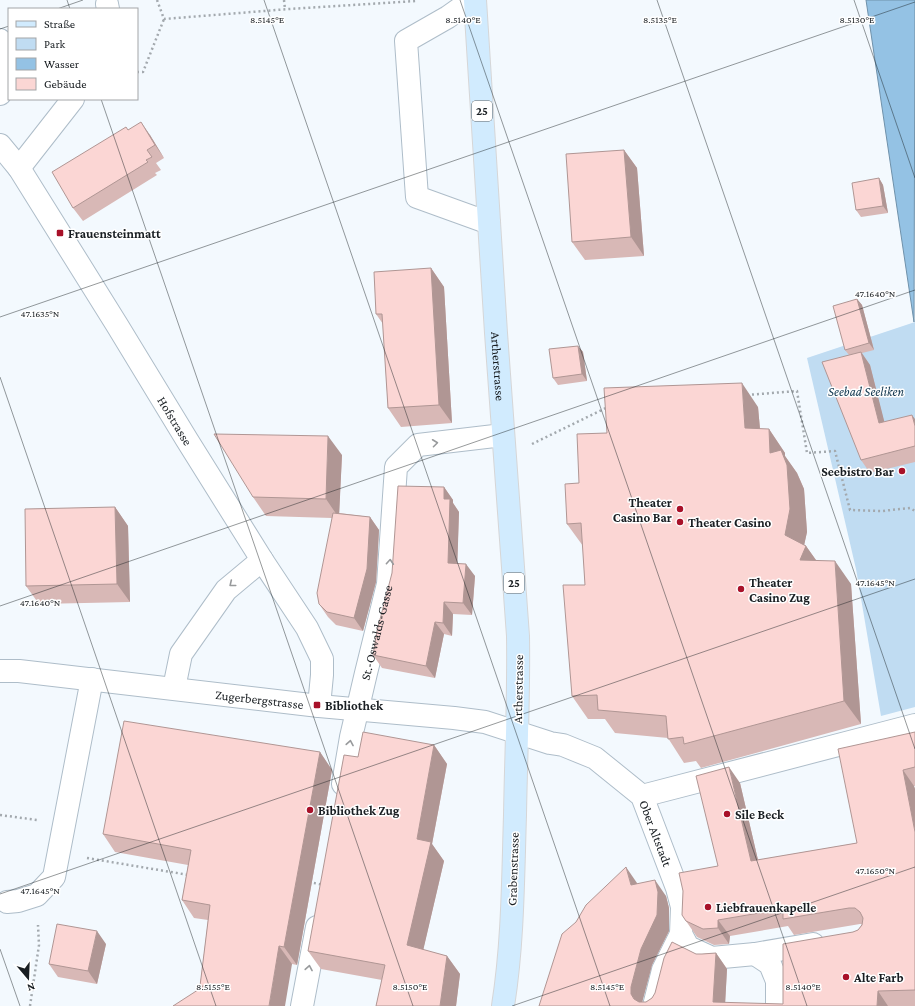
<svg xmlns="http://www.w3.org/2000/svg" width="915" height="1006" font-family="'Crimson Pro',serif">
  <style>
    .green { fill: #c0dcf2 }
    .water { fill: #94c2e4; stroke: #6f91aa }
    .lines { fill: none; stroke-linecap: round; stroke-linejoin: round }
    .minor-casing { stroke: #aebdc9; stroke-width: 24 }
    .major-casing { stroke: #d6d6d7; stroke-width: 24 }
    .path { stroke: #a3a9ae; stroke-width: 2.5; stroke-dasharray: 2 3; stroke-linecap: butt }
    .minor { stroke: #fff; stroke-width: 22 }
    .major { stroke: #d1ebfe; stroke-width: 22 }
    .wall { fill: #d8b8b6 }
    .shaded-wall { fill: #b09694 }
    .building { fill: #fbd6d4; stroke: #b09694 }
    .oneway { stroke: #989a9c }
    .ticks { fill: none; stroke: #191e22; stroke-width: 1; stroke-opacity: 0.45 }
    .poi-dot { fill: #a81129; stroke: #fff; stroke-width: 1.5 }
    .labels { text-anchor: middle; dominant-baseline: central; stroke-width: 3; stroke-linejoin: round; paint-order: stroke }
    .shield { fill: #fff; stroke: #5e6264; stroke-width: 1 }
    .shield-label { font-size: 12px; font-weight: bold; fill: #191e22 }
    .poi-label { font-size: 13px; font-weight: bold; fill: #191e22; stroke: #fff; text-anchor: start }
    .street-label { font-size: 13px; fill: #191e22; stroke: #fff }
    .park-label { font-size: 13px; font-style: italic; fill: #11364e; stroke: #fff }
    .ticks-label { font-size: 10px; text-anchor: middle; fill: #191e22; stroke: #fff; stroke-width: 3; stroke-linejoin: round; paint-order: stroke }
  </style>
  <rect width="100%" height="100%" fill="#f3f9fe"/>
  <path class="green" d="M915,322v385l-34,9 -25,-147 -49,-211z"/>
  <path class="water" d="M866,0h49l-1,322z"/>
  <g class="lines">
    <g class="minor-casing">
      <g id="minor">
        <path d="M472,0l-24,17 -42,24 11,156 72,26"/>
        <path d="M107,4l1,5"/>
        <path d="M0,40l9,24"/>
        <path d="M0,94l9,-20"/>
        <path id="s1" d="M0,145l19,23 98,157 70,115 75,120 45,68 15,31v16l-3,31"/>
        <path d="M19,168l54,-69"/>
        <path id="s2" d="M0,671h19l300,35 135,12 31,4 65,21 13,2 32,13 47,38 35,92 5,19 -1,27 -18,36 -9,36"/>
        <path d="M174,688l7,-34 45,-64 36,-30"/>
        <path id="s3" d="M343,784l8,-47 15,-64 22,-89 8,-117 22,-22 85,-10"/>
        <path d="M642,796l273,-71"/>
        <path d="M7,902l11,-1 19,-6 17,-18 38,-198"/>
        <path d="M681,934l7,13 24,11 43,-4 58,-10"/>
        <path d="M755,954l15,10 7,17v25"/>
        <path d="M302,1006l15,-79"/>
      </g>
    </g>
    <g class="major-casing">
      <g id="major">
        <path id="s4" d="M475,0l21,333 22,303c1,60 -2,119 -3,179 -2,63 -2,128 -12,191"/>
      </g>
    </g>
    <path class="path" d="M157,0l7,19 125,-10 127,-8
      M284,0l1,9
      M137,72h6l21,-53
      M747,395l50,-4 10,62 28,-2 15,59 32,1 28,-3 5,3
      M532,444l76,-37
      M0,815l37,5
      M87,858l102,17
      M309,882l15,3
      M30,1006l9,-61 -1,-20"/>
    <use href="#minor" class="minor"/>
    <use href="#major" class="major"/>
  </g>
  <path class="wall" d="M128,130l22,5 14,23 -8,5 5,7 -6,3 2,2 -74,46 -10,-13z
    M624,150l13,18 7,88 -59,4 -13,-18z
    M879,178l4,7 5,28 -27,4 -5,-7z
    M431,268l13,19 8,136 -51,4 -13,-19 -5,-84 -7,-10z
    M857,299l5,6 12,45 -12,3 8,12 14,57 31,-3v43l-45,11 -9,-13 -12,-105 -4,-5z
    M578,346l5,6 4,29 -29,4 -5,-7z
    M758,407l2,22h9l16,24v3l12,17 7,16 3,43 -3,13 2,1 10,14 35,24 10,140 -160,44 -5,-7 -12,2 -16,-25 -53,-5 -10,-14h-17l-16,-23 13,-111 -2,-39 -16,-22 12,-41 28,-50z
    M342,455l-3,58 31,4 9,13 -3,52 -13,49 -27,-6 -8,-8 -9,-13 13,-86 -66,-2 -13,-19z
    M444,487l9,13v3l6,9 -2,52 18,12 -3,39 -19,-1 -1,22 -8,-2 -9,44 -53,-10 -9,-13z
    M115,507l13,19 2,76 -91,2 -13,-18z
    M915,732v54h-1l1,3v217h-376l98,-122 29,12 3,12v23l-17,34 -10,37h4l6,-4 44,-44h6l14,-1 11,16 -2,34 58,1 70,-72 5,-2 4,-6h-2l-66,11 -6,-9 -58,10 -1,8 -15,1 -17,-8 -11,-16 32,-55 22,-83 18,77 99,-17z
    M434,745l13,19 -15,80 12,17 -21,89 24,6 13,18 -4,32h-80l6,-26 -61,-11 -13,-18 50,-194z
    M320,752l12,18 -35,195 -5,-1 -91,24 -1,-2 8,-66 -14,-2 -12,-18 6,-35 -73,-13 -12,-18z
    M106,944l-9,40 -39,-7 -9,-13z"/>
  <path class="shaded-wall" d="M141,122l9,13 14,23 -9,-13z
    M624,150l13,18 7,88 -13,-19z
    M879,178l4,7 5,28 -5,-7z
    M431,268l13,19 8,136 -13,-18z
    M857,299l5,6 12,45 -5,-7z
    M578,346l5,6 4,29 -5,-7z
    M861,352l9,13 18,71 -9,-13z
    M742,383l16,24 4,44 -17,-23z
    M912,415l3,4v7z
    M769,429l16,24v3l12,17 7,16 3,43 -5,23 4,-9 17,24 -23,-10 -15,-25 -15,-82z
    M328,436l14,19 -3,63 -13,-19z
    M444,487l9,13v3l6,9 -2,63 -9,-12 -4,-64z
    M115,507l13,19 2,76 -13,-18z
    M370,517l9,13 -3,52 -13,49 -9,-13z
    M835,561l16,23 10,140 -17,-23z
    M466,564l9,12 -3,39 -9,-12z
    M444,602l9,12 -1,22 -9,-13z
    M435,622l9,12 -9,44 -9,-12z
    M434,745l13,19 -15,80 12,17 -24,103 -13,-19 10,-106z
    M320,752l12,18 -35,195 -13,-18z
    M729,767l11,16 22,94 -11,-16z
    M903,770l11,16 1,3v43z
    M626,867l11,16 6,18 -12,-16z
    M655,880l11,16 3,12v23l-17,34 -10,38 -3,3 -8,-12v-7l10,-38z
    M718,920l12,16 -1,8 -11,-16z
    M97,931l9,13 -9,40 -9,-13z
    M279,946l13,18 -7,42h-16z
    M716,953l11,16 -2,37 -12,-4z
    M447,956l13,18 -4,32h-16z
    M878,991l10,15h-11z"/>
  <path class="building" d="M141,122l14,23 -8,5 5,7 -6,3 2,2 -75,46 -21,-36 74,-45 2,3z
    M624,150l7,87 -59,5 -6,-88z
    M879,178l4,28 -27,4 -4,-27z
    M431,268l8,137 -51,3 -6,-94h-6l-2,-42z
    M857,299l12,44 -24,7 -12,-44z
    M578,346l4,28 -29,4 -4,-29z
    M861,352l18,71 33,-8 3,11v20l-54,14 -39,-98z
    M742,383l3,45 24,1 1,24 11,-3 6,15 3,44 -5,26 21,11 -6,14 35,1 9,140 -160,43 -1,-7 -15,2 -2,-23 -68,-6 -1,-15 -25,1 -9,-111h22l-4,-62 -14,1 -2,-40 14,-1 -2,-49 30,-1 -3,-45z
    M214,434l114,2 -2,63 -73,-2z
    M398,486l46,1v12h6l-2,64 18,1 -3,39 -19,-1 -1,21 -8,-1 -9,44 -53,-11 4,-24 15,-58z
    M115,507l2,77 -91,2 -1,-77z
    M333,513l37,4 -3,52 -13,49 -27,-6 -8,-8 -2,-11z
    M124,721l196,31 -36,195 -5,-1 -10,60h-96l31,-20h-4l10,-81 -28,-5 9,-50 -88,-16z
    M363,732l71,13 -17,94 14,3 -24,103 40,11 -7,50h-64l9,-41 -77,-14 36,-196 14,2z
    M915,732v35l-12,3 12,62v158l-37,1 -1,15h-338l23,-72 14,-12 10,-17 40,-38 5,18 24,-5 3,12 -1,23 -16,34 -10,38v7l3,5 5,3h7l6,-4 3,-5 9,-35 8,-16 24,12h6l14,-1 -3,49 70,2v-60l70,-12 5,-2 4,-5 1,-7 -3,-6 -5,-4h-6l-66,11v-10l-65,11v8l-15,1 -17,-8 -4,-6 1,-24 -4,-18 39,-7 -22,-90 33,-9 22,94 106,-18 -19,-94z
    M57,924l40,7 -9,40 -39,-7z"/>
  <defs><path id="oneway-chevron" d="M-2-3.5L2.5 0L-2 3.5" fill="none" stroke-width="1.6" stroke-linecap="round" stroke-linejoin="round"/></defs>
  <g class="oneway">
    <use href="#oneway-chevron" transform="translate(435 443) rotate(-7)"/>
    <use href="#oneway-chevron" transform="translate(390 562) rotate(-86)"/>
    <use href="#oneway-chevron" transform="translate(232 584) rotate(141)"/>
    <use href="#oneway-chevron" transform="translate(350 743) rotate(-80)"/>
    <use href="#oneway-chevron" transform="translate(309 968) rotate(-80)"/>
  </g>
  <path class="ticks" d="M67,0l3,9M264,0l346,1006M460,0l347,1006M657,0l258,749M854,0l61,178M57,9l26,-9M0,29l9,-3M101,99l312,907M0,317l915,-315M0,377l216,629M0,606l915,-316M0,894l915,-315M0,949l20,57M512,1006l403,-139"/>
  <g class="poi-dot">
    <rect x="56" y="229" width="8" height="8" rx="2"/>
    <circle cx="902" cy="471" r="4"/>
    <circle cx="680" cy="509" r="4"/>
    <circle cx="680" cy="522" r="4"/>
    <circle cx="741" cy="589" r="4"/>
    <rect x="313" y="701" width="8" height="8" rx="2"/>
    <circle cx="310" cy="810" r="4"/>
    <circle cx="727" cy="814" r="4"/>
    <circle cx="708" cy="907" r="4"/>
    <circle cx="846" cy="977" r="4"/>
  </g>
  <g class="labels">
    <g class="shield">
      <rect x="472" y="101" width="20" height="20" rx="3"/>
      <rect x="504" y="573" width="20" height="20" rx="3"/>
    </g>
    <g class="shield-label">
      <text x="482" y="111">25</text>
      <text x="514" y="583">25</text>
    </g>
    <g class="poi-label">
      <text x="68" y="233">Frauensteinmatt</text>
      <text x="894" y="471" text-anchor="end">Seebistro Bar</text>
      <text x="672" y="502" text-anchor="end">Theater<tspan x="672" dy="15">Casino Bar</tspan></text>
      <text x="688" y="522">Theater Casino</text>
      <text x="749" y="582">Theater<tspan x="749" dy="15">Casino Zug</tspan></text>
      <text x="325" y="705">Bibliothek</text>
      <text x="318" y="810">Bibliothek Zug</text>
      <text x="735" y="814">Sile Beck</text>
      <text x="716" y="907">Liebfrauenkapelle</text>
      <text x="854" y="977">Alte Farb</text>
    </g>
    <g class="street-label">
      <text stroke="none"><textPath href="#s4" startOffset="367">Artherstrasse</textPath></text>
      <text stroke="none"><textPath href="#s1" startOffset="327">Hofstrasse</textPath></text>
      <text stroke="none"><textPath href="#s3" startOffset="155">St.-Oswalds-Gasse</textPath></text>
      <text transform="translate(518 689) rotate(-89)">Artherstrasse</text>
      <text stroke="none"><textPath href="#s2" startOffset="261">Zugerbergstrasse</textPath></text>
      <text stroke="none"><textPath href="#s2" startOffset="704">Ober Altstadt</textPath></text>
      <text transform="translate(513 869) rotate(-88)">Grabenstrasse</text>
    </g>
    <g class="park-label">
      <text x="866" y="391">Seebad Seeliken</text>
    </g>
  </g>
  <g class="ticks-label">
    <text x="267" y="23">8.5145°E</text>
    <text x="463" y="23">8.5140°E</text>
    <text x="660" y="23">8.5135°E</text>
    <text x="857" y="23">8.5130°E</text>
    <text x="875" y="297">47.1640°N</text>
    <text x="40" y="317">47.1635°N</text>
    <text x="875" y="586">47.1645°N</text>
    <text x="40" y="606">47.1640°N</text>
    <text x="875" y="874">47.1650°N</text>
    <text x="40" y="894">47.1645°N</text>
    <text x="213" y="990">8.5155°E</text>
    <text x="410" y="990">8.5150°E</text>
    <text x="607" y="990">8.5145°E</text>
    <text x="803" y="990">8.5140°E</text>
  </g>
  <rect x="8" y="8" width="130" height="92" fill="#ffffff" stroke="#a3a5a7"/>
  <rect x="16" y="21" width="20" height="6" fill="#d1ebfe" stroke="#a3a5a7"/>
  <text x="44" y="28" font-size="12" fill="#191e22">Straße</text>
  <rect x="16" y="38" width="20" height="12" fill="#c0dcf2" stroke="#a3a5a7"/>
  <text x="44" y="48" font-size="12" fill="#191e22">Park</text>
  <rect x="16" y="58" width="20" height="12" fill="#94c2e4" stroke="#a3a5a7"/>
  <text x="44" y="68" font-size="12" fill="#191e22">Wasser</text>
  <rect x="16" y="78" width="20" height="12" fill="#fbd6d4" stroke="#a3a5a7"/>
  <text x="44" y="88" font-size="12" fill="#191e22">Gebäude</text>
  <g transform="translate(28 978) rotate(161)" stroke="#ffffff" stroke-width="3" paint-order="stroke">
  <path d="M0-3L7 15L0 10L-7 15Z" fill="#191e22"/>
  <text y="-6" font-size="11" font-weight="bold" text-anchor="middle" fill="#191e22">N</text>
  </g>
</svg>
